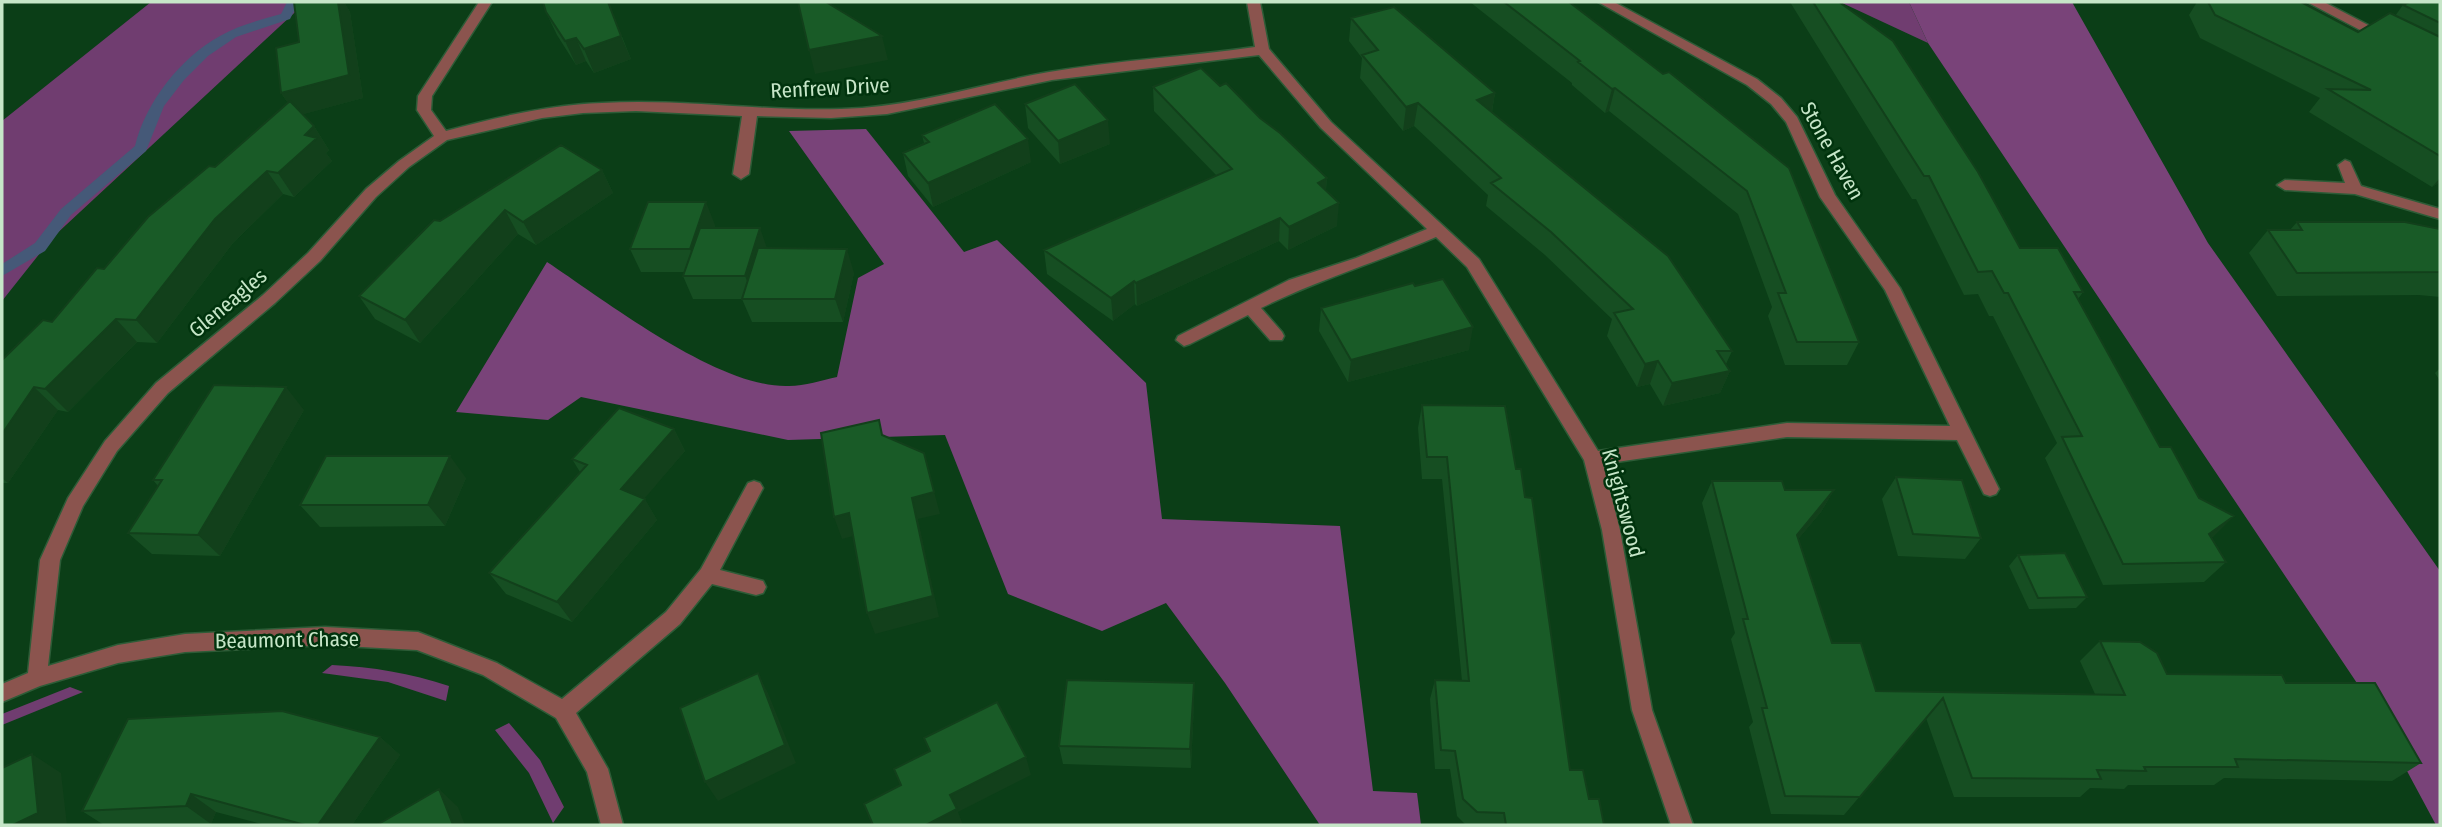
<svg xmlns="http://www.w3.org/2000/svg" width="2442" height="827" font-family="'Fira Sans Condensed',sans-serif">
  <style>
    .green { fill: #703d70 }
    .forest { fill: #794379 }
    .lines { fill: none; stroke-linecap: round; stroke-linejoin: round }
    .stream { fill: #455978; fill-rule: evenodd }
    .minor-casing { stroke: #2d5c37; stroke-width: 3 }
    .minor { fill: #8b544e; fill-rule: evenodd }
    .wall { fill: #164e22 }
    .shaded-wall { fill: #12401b }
    .building { fill: #195b27; stroke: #12401b; stroke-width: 2 }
    .labels { text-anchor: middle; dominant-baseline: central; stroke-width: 5; stroke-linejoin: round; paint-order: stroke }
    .street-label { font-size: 21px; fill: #c6e6c8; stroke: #00330d }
  </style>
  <rect width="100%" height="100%" fill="#0b3e17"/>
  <path class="green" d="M151,2h155l-254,236 -50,63v-180z
    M1840,2h69l19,41z
    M332,665c41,2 78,8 117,21l-3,15 -58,-19 -66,-9z
    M70,687l13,5 -81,33v-11z
    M509,723l31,37 24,47 -11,16 -24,-50 -34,-43z"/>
  <path class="forest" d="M1909,2h163l136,241 232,328v254h-4l-65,-121 -443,-661z
    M866,129l98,123 33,-12 149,143 16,136 178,7 33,265 44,2 4,32h-101l-95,-142 -59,-80 -64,28 -94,-37 -63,-159 -157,5 -207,-43 -33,23 -92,-8 91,-150c59,39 172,127 242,124 16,0 33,-6 48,-9l21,-99 26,-14 -95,-133z"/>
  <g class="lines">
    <path class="stream" d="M287,2h12l-9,17 -54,18 -28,19 -24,24 -20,26 -18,45 -75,64 -26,36 -43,25v-12l33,-21 26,-34 74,-63c10,-43 46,-89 85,-110 19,-11 40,-16 61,-22z"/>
    <g class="minor-casing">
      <path id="minor" d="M479,2h13l-60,94 -1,14 15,21c51,-14 103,-26 156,-28 87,-5 173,11 260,5 63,-5 125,-25 187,-36 68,-12 137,-15 206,-25l-8,-45h13l9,47 62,73 148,137 119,192 189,-28 163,3 -65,-136 -65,-93 -34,-75 -15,-18 -24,-19 -149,-83h16l143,77 24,19 16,19 38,78 65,93 99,201 -3,5 -6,2 -6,-2 -27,-54 -170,-3 -184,27 17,66 32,180 41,115h-22l-39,-115 -30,-180 -18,-70 -117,-193 -31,-30c-58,25 -119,43 -175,71l21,24 2,4 -2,4h-12l-22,-25 -58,29 -6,2 -8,-6 2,-4 111,-56 67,-22 71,-29 -106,-101 -62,-73 -207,25 -165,34 -56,4 -74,-2 -8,58 -8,5 -8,-5 9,-58 -106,-5 -53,2 -41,5 -95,22 -38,27 -33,30 -56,64 -45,42 -107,90 -51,58 -34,55 -23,54 -12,106 70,-21 67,-11 140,-7 93,5 79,31 65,36 104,-87 35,-43 47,-86 6,-2 6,2 3,5 -43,82 43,11 3,6 -3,6 -7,2 -44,-11 -32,40 -104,89 32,56 15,56h-22l-14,-53 -31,-54 -73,-43 -66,-25 -92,-5 -140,7 -67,11 -78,23 -38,16v-18l26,-11 12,-113 28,-62 37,-57 51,-58 107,-88 45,-42 58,-64 33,-28 35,-25 -17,-26 1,-14z
        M2307,2h17l69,36 -2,3h-10z
        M2345,160l5,2 11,24 79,23v10l-85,-25 -70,-4 -8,-5 8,-5 60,3 -7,-18z"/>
    </g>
    <use href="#minor" class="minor"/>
  </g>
  <path class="wall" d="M294,2h50l6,10 13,86 -60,16 11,12 15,24 -3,3 6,8 -38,36 -11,-3 -50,49 -76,100 -20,-1 -69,70 -10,-2 -50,73h-5l-1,2v-125l50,-38 52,-53 111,-102 73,-64 -7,-10 18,-51z
    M608,2l23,57 -37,14 -8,-12 -10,4 -19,-30 -11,-23z
    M1470,2h99l94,72 196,268 -12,23h-62l-17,-49 4,-9 -34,-93 -129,-103 -4,2 -33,-28v-2z
    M1790,2h49l181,246 63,44 -5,7 82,148 66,115 -22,20 -101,3 -58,-127 12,-15 -64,-127h-4l-11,-22 -14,1 -48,-96h-4z
    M2197,2h104l57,30 37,-16 8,-11 37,-3v180l-8,5 -123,-75 11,-14 -120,-60 -11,-23z
    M1351,18l144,75 -3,19 240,239 -6,13 4,7 -10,22 -57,13 -13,-22 -13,3 -30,-51 5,-17 -67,-64 -59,-49 2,-11 -74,-69 -11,5 -43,-53 2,-20 -13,-17z
    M1220,86l40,32 67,60 -1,12 11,36 -49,24 -9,-9 -142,65 -2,-2 -22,17 -66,-47 -3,-24 173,-74 -63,-65 -1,-24z
    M1025,104l85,40 -50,20 -32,-36z
    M922,135l109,27 -98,45 -25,-31 -5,-23 21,-10z
    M602,170l11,23 -77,52 -18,-11 -98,109 -45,-24 -16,-23 81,-75z
    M2297,222l143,7v68l-21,-2 -142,1 -28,-43 19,-23h22z
    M715,225l-1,3 53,20 87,25 -11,49h-91l-10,-23h-49l-10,-23 2,-4h-44l-11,-23z
    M1321,308l148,42 -121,32 -29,-51z
    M2440,368v13l-5,-8z
    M1422,405l94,64 54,301 34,55h-138l-9,-9 -7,-47h-15l-5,-70 5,-19 27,1 -20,-202h-20l-4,-51z
    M304,410l-84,146 -68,-2 -24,-21 30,-47 -5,-6z
    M674,429l11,22 -41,47 13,22 -85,102 -66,-28 -17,-21 91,-101 -8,-13z
    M1896,477l85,61 -16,21 -67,-3 -16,-57z
    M466,478l-21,48 -125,1 -20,-22z
    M1712,481l73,9h49l-13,22 -23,27 34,104 44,48 219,3 -15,-33 20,-20 67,33 119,9 135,80 -29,18 -168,-3 -10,7h-86l-4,4 -34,-1 -10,9h-126l-28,-79 -82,97 -73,-1 -22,-87 4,-5 -22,-83 4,-6 -33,-130z
    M2018,555l69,42 -11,11 -47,1 -20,-43z
    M1194,702l-3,66 -128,-4 -4,-18z
    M380,737l20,18 -48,70h-87l-49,-13 -5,12 -27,1h-80l-22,-14z"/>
  <path class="shaded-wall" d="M338,2h6l6,10 13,86 -66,18 -16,-23z
    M621,36l10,23 -37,14 -10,-24z
    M882,36l6,24 -73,14 -6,-24z
    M576,38l10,23 -10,4 -11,-24z
    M1615,88l-6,23 -4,2 7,-24z
    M1495,93l-4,23 -14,-16z
    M1418,103l-4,23 -11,5 3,-24z
    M1108,120l2,24 -50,20 -2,-23z
    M314,126l15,24 -3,3 6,8 -38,36 -16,-24 27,-38z
    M1028,139l3,23 -98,45 -5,-24z
    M602,170l11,23 -77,52 -13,-23z
    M267,171l16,23 -50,49 -76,100 -21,-23 79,-101z
    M1327,178l-2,23 -7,-18z
    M2440,178v4l-8,5z
    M706,202l9,23 -15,47 -10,-23z
    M1339,203l-2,23 -49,24 1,-23z
    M505,210l13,24 -98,109 -15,-23z
    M1280,218l-1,23 -142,65 -1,-23z
    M760,228l8,23 -14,48 -9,-23z
    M847,249l7,24 -11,49 -8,-23z
    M1134,281l1,23 -22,17 -2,-23z
    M116,319l21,23 -69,70 -23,-23z
    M1473,327l-4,23 -121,32 3,-22z
    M1658,361l-8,23 -13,3 8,-23z
    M1730,371l-10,22 -57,13 9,-23z
    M34,387l24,23 -50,73 -6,-5v-44z
    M286,387l18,23 -84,146 -22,-21z
    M674,429l11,22 -51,60 -13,-22z
    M924,453l16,61 -22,5 21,98 -64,17 -8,-21 45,-115z
    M450,456l16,22 -21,48 -17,-21z
    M1834,490l-13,22 -37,44 13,-21z
    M645,499l12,21 -85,102 -15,-20z
    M849,513l8,22 -15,4 -8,-22z
    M2234,516l-21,21 -25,18 21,-21z
    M758,673l10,20 28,70 -78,38 -13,-19z
    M1194,683v19l-3,66 -1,-19z
    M380,737l20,18 -48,70h-34z
    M32,754l29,19 6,52h-54z
    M1026,757l5,18 -73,37 5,13h-37l24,-30z
    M439,789l19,18 7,18h-12z
    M191,794l25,18 -5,12 -25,-18z"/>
  <path class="building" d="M294,2h44l11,73 -68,18 -5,-45 23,-6z
    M543,2h65l13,34 -37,13 -8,-11 -11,3 -19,-29z
    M798,2h28l56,34 -73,14z
    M1504,2h65l94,72 6,-2 120,96 70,174h-62l-19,-49h8l-39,-102 -132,-103 -3,1 -34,-27 2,-1z
    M1813,2h26l54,39 85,131 42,76h38l25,44h-9l86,155h11l28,51 35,18 -25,18 17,28 -103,2 -61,-127 20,-1 -74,-143h-4l-12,-22 -14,1 -49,-96h-5z
    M2208,2h93l57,30 32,-19 50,24v119l-112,-67 43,1 -156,-75z
    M2409,2h31v21l-37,-18z
    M1394,7l101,86 -18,7 191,156 64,95h-15l13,20 -58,12 -14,-22 -13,3 -31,-51 19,-4 -82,-77 -60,-49 10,-5 -83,-75 -12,4 -44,-52 16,-5 -27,-32z
    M1201,68l19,18 6,-3 34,35 20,15 47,45 -9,5 21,20 -50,24 -9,-9 -144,65 -2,-2 -23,17 -67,-48 188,-81 -79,-82z
    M1075,84l33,36 -50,21 -33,-37z
    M290,101l24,25 -9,9 12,3 -39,35 -11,-2 -52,48 -79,101 -20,-1 -71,70 -11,-2 -32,47v-74l41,-40 9,2 45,-54 7,1 44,-52 61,-51 6,1z
    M995,104l33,35 -100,44 -25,-30 26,-11 -7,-7z
    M561,145l41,25 -79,52 -18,-12 -100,110 -46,-24 75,-76 6,1z
    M648,202h58l-16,47h-60z
    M2297,222h108l35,7v43l-143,1 -29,-43h34z
    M700,228h60l-15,48h-62z
    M758,248l89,1 -12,50h-93z
    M1443,279l30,48 -122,33 -30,-52 92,-25 2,3z
    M214,385l72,2 -88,148 -70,-2 34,-53h-9z
    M1422,405l83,1 11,63h5l4,28 7,1 38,272h13l6,29h10l5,26h-98l-2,-12 -27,-1 -14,-13 -8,-48 -14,-1 -6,-70 34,1 -22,-224h-20z
    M619,408l55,21 -53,60 24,10 -88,103 -68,-29 98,-108 -15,-6z
    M879,420l3,15 42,18 10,39 -22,6 21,98 -66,17 -18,-100 -15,4 -13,-84z
    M326,456h124l-22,49h-128z
    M1896,477l66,3 19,58 -68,-4z
    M1712,481h70l3,9h49l-37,45 35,108h29l15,48 249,4 -25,-54 40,1 17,11 10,21 115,1 4,8h89l46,80 -186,-4 3,8h-94l2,4 -49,-1 4,9 -129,-1 -29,-80 -83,99 -75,-1 -23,-88h5l-24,-89h5z
    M2065,553l22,44 -49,1 -20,-43z
    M758,673l27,72 -80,37 -25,-74z
    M1067,680l127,3 -4,66 -131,-3z
    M997,702l29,55 -76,38 7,14 -31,16h-53l-9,-21 37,-19 -7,-16 36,-18 -6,-13z
    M282,711l98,26 -62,88h-13l-114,-31 -5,12 -104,5 46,-92z
    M32,754l6,59 -25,12h-11v-57z
    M439,789l14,36h-76z"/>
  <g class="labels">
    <g class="street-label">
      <text transform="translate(830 88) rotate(-3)">Renfrew Drive</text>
      <text transform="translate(1832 151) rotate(61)">Stone Haven</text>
      <text transform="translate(228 303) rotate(-40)">Gleneagles</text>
      <text transform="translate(1623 503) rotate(75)">Knightswood</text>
      <text transform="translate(287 640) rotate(-1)">Beaumont Chase</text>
    </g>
  </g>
  <rect width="2442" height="827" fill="none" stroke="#c6e6c8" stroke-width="7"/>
</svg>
